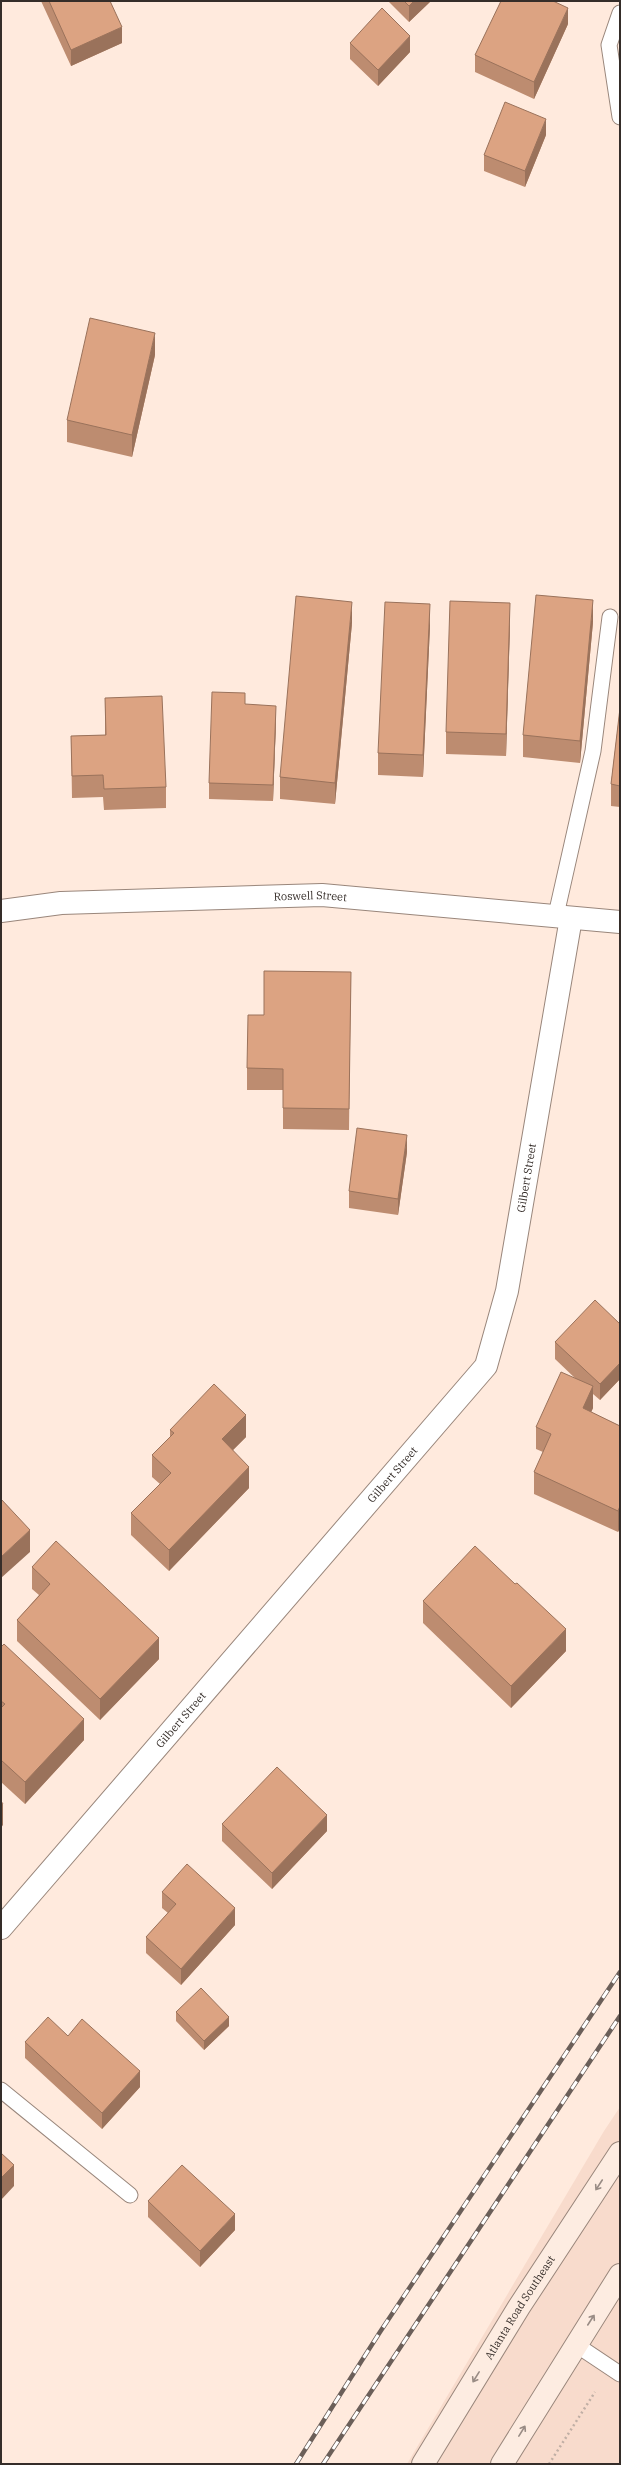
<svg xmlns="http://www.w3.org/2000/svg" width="621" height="2465" font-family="'IBM Plex Serif',serif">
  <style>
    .built { fill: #f8dbcc }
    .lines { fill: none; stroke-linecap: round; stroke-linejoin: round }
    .service-casing { stroke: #99867b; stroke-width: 17 }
    .minor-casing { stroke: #99867b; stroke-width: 24 }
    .tertiary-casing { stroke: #99867b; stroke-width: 24 }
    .secondary-casing { stroke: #99867b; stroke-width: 24 }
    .path { stroke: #c0afa5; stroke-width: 2.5; stroke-dasharray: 2 3; stroke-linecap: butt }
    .service { stroke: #fff; stroke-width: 15 }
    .minor { stroke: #fff; stroke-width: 22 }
    .tertiary { stroke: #fff; stroke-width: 22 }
    .secondary { stroke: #fdece1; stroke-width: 22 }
    .rail-casing { stroke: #6b5f59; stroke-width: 4.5 }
    .rail { stroke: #fff; stroke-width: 3; stroke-dasharray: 9; stroke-linecap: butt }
    .wall { fill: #bd8c70 }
    .shaded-wall { fill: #9a725b }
    .building { fill: #dca382; stroke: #9a725b }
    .oneway { stroke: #998c85 }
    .labels { text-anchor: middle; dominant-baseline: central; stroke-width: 3.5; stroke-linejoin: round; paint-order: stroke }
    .street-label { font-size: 11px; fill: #352d29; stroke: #fff }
  </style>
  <rect width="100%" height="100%" fill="#ffeadd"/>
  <path class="built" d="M620,2107v357h-213l197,-333z"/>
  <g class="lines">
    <g class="service-casing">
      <path id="service" d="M620,13l-11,32 11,72
        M556,915l37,-164 17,-134
        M1,2090l129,105
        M575,2344l45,30"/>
    </g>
    <g class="minor-casing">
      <g id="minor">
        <path id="s1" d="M1,1928l485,-562 21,-75 64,-373"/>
      </g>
    </g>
    <g class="tertiary-casing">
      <g id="tertiary">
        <path id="s2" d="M1,911l60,-8 261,-8 298,27"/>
      </g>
    </g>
    <g class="secondary-casing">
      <g id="secondary">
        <path id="s3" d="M423,2464l96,-157 101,-154"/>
        <path d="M502,2464l118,-189"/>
      </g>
    </g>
    <path class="path" d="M549,2464l46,-72"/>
    <use href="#service" class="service"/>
    <use href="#minor" class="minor"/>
    <use href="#tertiary" class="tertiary"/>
    <use href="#secondary" class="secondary"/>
    <g class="rail-casing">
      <path id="rail" d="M296,2464l84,-132 240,-360
        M323,2464l297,-448"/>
    </g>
    <use href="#rail" class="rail"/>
  </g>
  <path class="wall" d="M41,1h69l12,42 -51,23z
    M388,1h43l-22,21z
    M568,24l-34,75 -59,-27v-17z
    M350,43l60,9 -32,34 -28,-27z
    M546,135l-21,52 -41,-16v-16z
    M155,355l-23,102 -65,-15v-22z
    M593,622l-13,141 -57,-6v-22z
    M352,623l-17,181 -55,-5v-22z
    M510,624l-4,132 -60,-2v-22z
    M430,626l-7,151 -45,-2v-22z
    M105,698l61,89v21l-62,2 -1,-13 -31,1 -1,-62 34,-1z
    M620,708v99l-9,-1v-22z
    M276,722l-3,79 -64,-2v-16z
    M351,972l-2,158 -66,-1v-39h-36v-22l17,-53z
    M407,1152l-9,63 -49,-7v-17z
    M620,1324v55l-20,21 -7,-6v14l-2,4 29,14v102l-2,4 -84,-38v-22l9,-20 -7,-3v-22l41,-47 -22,-21v-17z
    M170,1430l76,7 -13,13 16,38 -80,83 -38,-36v-22l29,-29 -8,-7v-22l18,-18z
    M32,1567l127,92 -59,61 -83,-79v-21l22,-25 -7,-6z
    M423,1601l143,50 -55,57 -88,-85z
    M1,1647l83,93 -59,64 -24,-22z
    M222,1824l105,7 -55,58 -50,-48z
    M162,1892l73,33 -54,60 -35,-32v-16l22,-24 -6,-5z
    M176,2012l53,14 -25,24 -28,-29z
    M25,2042l115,45 -38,42 -77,-71z
    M148,2201l87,29 -35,37 -52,-50z"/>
  <path class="shaded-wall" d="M414,1h17l-22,21v-16z
    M568,8v16l-34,75v-17z
    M122,27v16l-51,23v-16z
    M410,36v16l-32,34v-16z
    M546,119v16l-21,52v-16z
    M155,333v22l-23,102v-22z
    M593,600v22l-13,141v-22z
    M352,602v21l-17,181v-21z
    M510,603v21l-4,132v-22z
    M430,604v22l-7,151v-22z
    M276,706v16l-3,79v-16z
    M407,1135v17l-9,63v-16z
    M620,1363v16l-20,21v-16z
    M593,1386v22l-10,22v-22z
    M246,1415v22l-24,24v-22z
    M249,1467v21l-80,83v-21z
    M620,1506v22l-2,4v-21z
    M30,1530v22l-29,26v-21z
    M566,1629v22l-55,57v-22z
    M159,1638v21l-59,61v-21z
    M84,1719v21l-59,64v-22z
    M3,1804v21l-2,3v-22z
    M327,1815v16l-55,58v-16z
    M235,1908v17l-54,60v-16z
    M229,2017v9l-25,24v-9z
    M140,2071v16l-38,42v-16z
    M14,2165v21l-13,14v-22z
    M235,2214v16l-35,37v-16z"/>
  <path class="building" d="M49,1h61l12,26 -51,23z
    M404,1h10l-5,5z
    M501,1h52l15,7 -34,74 -59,-27z
    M382,8l28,28 -32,34 -28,-27z
    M505,102l41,17 -21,52 -41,-16z
    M90,318l65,15 -23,102 -65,-15z
    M536,595l57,5 -13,141 -57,-6z
    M296,596l56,6 -17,181 -55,-6z
    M450,601l60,2 -4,131 -60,-2z
    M385,602l45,2 -7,151 -45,-2z
    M212,692l33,1v11l31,2 -3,79 -64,-2z
    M162,696l4,91 -62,2 -1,-14 -31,1 -1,-40 35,-1 -1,-37z
    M620,708v78l-9,-2z
    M264,971l87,1 -2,137 -66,-1v-39l-36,-1 1,-53h16z
    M357,1128l50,7 -9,64 -49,-8z
    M595,1300l25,24v39l-20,21 -45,-42z
    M561,1372l32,14 -10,22 37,18v80l-2,5 -84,-39 17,-38 -15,-7z
    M214,1384l32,31 -24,24 27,28 -80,83 -38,-37 40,-40 -19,-18 22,-22 -4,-3z
    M1,1499l29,31 -29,27z
    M56,1541l103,97 -59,61 -83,-79 33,-36 -18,-17z
    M475,1546l40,38 2,-1 49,46 -55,57 -88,-85z
    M4,1644l80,75 -59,63 -24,-22v-52l4,-4 -4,-3v-54z
    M277,1767l50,48 -55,58 -50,-49z
    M1,1801l2,3 -2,2z
    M187,1864l48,44 -54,61 -35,-32 30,-33 -14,-12z
    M201,1988l28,29 -25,24 -28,-29z
    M48,2017l20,19 14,-17 58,52 -38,42 -77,-71z
    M1,2153l13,12 -13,13z
    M182,2165l53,49 -35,37 -52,-50z"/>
  <defs><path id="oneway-shaft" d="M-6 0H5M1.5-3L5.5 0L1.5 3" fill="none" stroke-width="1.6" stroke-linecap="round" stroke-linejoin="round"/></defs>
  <g class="oneway">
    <use href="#oneway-shaft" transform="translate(599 2185) rotate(123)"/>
    <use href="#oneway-shaft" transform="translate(591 2320) rotate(-57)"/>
    <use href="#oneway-shaft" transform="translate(476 2377) rotate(122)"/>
    <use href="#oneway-shaft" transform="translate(522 2431) rotate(-58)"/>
  </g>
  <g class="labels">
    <g class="street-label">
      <text stroke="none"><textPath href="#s2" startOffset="310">Roswell Street</textPath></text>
      <text stroke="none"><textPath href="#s1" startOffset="935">Gilbert Street</textPath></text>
      <text stroke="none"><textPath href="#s1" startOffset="599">Gilbert Street</textPath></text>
      <text stroke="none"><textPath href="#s1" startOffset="275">Gilbert Street</textPath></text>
      <text stroke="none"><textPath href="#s3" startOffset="184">Atlanta Road Southeast</textPath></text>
    </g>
  </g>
  <rect width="621" height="2465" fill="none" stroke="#352d29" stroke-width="4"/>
</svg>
